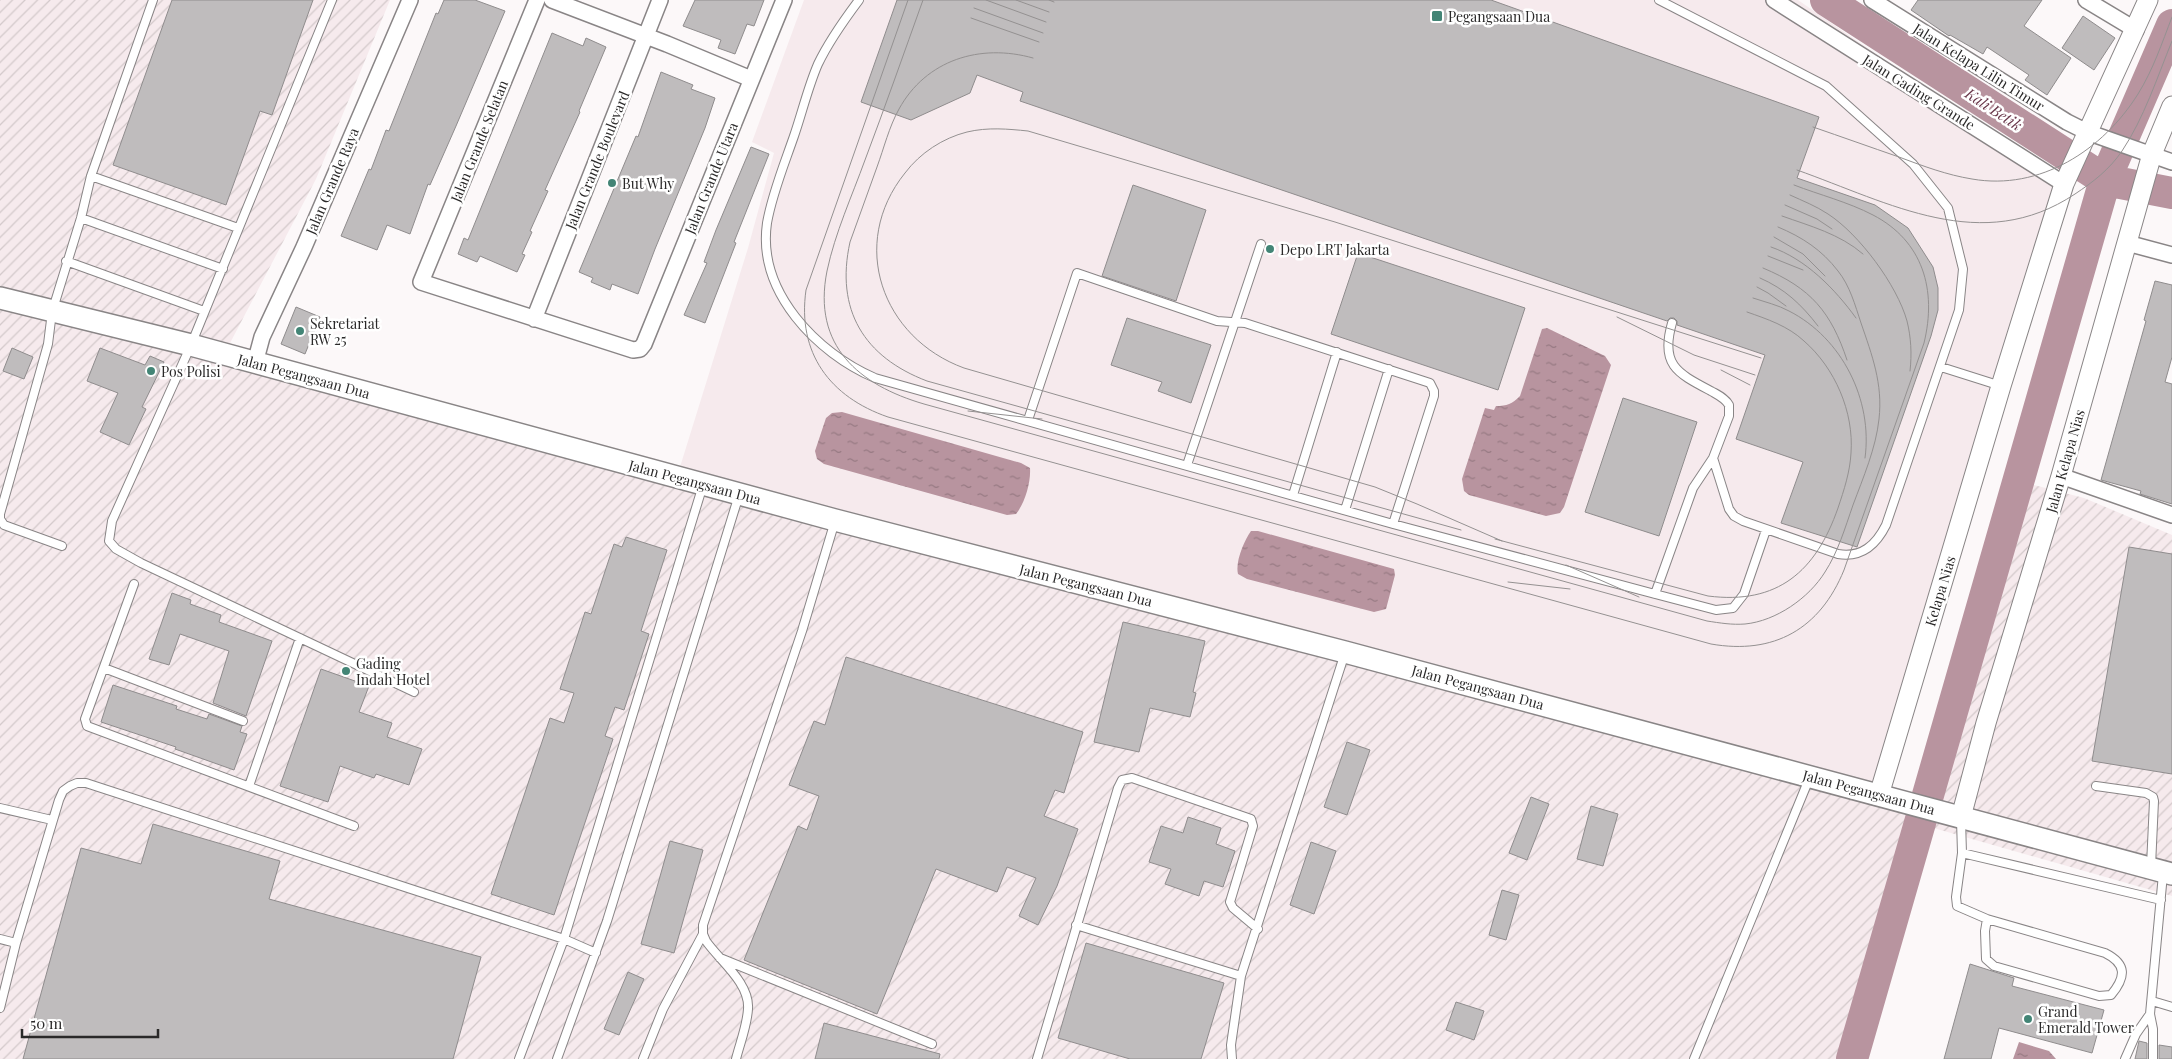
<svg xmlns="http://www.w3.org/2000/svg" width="2172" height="1059" font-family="'Playfair Display',serif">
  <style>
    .built { fill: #f6eaed }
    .industrial { fill: url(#industrial-furrows) }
    .water { fill: url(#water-ripples) }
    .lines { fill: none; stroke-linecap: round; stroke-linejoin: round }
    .river { stroke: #b8949f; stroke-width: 32 }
    .building { fill: #bfbcbd; stroke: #8f8c8d }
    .service-casing { stroke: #898586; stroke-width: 10 }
    .minor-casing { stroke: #898586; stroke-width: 18 }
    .tertiary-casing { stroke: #898586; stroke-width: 21 }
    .secondary-casing { stroke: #898586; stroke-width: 24 }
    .service { stroke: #fff; stroke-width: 8 }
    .minor { stroke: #fff; stroke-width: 15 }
    .tertiary { stroke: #fff; stroke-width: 19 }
    .secondary { stroke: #fff; stroke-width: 21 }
    .tram { stroke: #949191; stroke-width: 1 }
    .poi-dot { fill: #438576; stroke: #fff; stroke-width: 2 }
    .labels { text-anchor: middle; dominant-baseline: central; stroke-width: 5; stroke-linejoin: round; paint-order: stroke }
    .poi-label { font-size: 14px; fill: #2a2929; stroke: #fff; text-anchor: start }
    .street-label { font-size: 14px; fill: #2a2929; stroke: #fff }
    .water-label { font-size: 15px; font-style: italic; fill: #69374a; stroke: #fff }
  </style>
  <defs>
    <pattern id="industrial-furrows" width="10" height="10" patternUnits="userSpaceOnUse" patternTransform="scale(1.25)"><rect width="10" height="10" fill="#f6eaed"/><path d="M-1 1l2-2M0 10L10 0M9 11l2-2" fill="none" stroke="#d3c9cb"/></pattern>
    <pattern id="water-ripples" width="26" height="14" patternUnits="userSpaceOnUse" patternTransform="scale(1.25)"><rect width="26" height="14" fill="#b8949f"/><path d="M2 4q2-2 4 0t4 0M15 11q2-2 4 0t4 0" fill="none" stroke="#967982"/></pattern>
  </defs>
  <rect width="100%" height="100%" fill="#fcf8f9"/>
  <path class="built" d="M804,0h994l265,184 -185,608 -1198,-325 68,-219 26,-95 -22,-11z"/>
  <path class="industrial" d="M0,0h390l-74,179 -87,166 1701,462 89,-326 65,17 88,37v361l-242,-69 -65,232h-1865z"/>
  <path class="water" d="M1547,328l58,28 6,9 -47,142 -4,6 -14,3 -77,-21 -5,-4 -2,-12 23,-71 9,2 2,-4c11,0 16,-2 24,-10l22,-67z
    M842,412l179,51 9,5c1,14 -5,35 -14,46l-9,1 -183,-51 -7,-5 -2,-8 11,-33 6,-5z
    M1251,531h7l136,38 1,6 -9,34 -12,3 -127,-33 -9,-5c-3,-12 6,-33 13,-43z
    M2019,1042l30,9 7,8h-43z"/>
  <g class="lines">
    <path class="river" d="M1826,0l279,180 67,13
      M1852,1059l253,-879 67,-155"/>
  </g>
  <path class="building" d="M172,0h141l-41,115 -12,-4 -34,94 -113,-40z
    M444,0h31l30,11 -49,115 -26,59 -2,-1 -18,50 -23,-9 -10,25 -36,-14 28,-67 2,1 15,-40 3,1 47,-118 2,1z
    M695,0h69l-10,26 -7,-2 -12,30 -17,-6 3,-8 -38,-14z
    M897,0h594l328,117 -22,61 78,27 33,23 25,39 5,21v22l-7,26 -74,211 -76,-24 22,-61 -67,-23 29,-84 -88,-30v-4l-3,-3h-4l-3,3 -647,-220 3,-9 -46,-17 -7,18 -59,27 -50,-18z
    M1918,0h124l-18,26 47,32 -24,37 -22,-15 4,-5 -42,-28 -4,7 -33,-19 -1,1 -38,-26z
    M2083,16l32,22 -21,32 -32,-22z
    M552,33l31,13 3,-8 20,9 -27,64 1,1 -35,78 3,1 -18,40 2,1 -10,22 3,1 -8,17 -37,-16 -3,6 -19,-8 6,-16 4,2z
    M661,72l32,13 -2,4 24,9 -10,30 -50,121 -17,45 -26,-10 -2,6 -19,-8 2,-4 -14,-6 57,-136 2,1z
    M751,147l18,7 -35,88 2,1 -31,80 -21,-8 23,-52 -3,-1 12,-32z
    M1133,185l73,25 -30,91 -74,-25z
    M1358,253l167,55 -27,82 -167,-56z
    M2155,281l17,4v72l-7,25 7,2v120l-32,-10 1,-3 -40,-11 45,-159 -2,-1z
    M296,307l24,10 -15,37 -24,-10z
    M1127,318l84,27 -20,58 -33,-12 4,-9 -51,-17z
    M12,348l21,9 -9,22 -21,-8z
    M100,348l45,17 5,-9 14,6 -22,45 4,2 -17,36 -29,-13 18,-39 -31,-12z
    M1623,398l74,24 -38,114 -74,-24z
    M626,537l41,13 -26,81 8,3 -25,76 -9,-3 -10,29 8,3 -59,176 -63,-21 59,-176 14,5 10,-30 -14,-4 25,-77 6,2 23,-70 8,3z
    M2129,547l43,7v220l-80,-13z
    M172,593l19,7 -1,4 31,11 -2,7 53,19 -26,75 -33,-13 16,-52 -49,-17 -11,31 -20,-6z
    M1123,622l82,19 -12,51 3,1 -6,24 -40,-9 -11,44 -45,-10z
    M846,657l237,75 -19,61 -9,-3 -11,26 34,13 -21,57 -19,39 -19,-9 17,-38 -29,-11 -10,25 -61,-23 -59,145 -133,-54 54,-134 9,4 12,-34 -30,-11 25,-64 11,4z
    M321,669l48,17 -10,26 33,11 -5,14 35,12 -13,36 -33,-11 -2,4 -34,-12 -12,36 -48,-16z
    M113,685l64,21 -1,3 31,10 2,-5 33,12 -2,6 7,2 -13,36 -59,-21 1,-2 -75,-25z
    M1347,742l23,8 -23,65 -23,-8z
    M1531,797l18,7 -22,56 -18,-7z
    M1591,806l27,8 -15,52 -26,-7z
    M1188,817l33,11 -5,16 19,7 -12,36 -19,-6 -5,15 -34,-12 6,-15 -22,-7 12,-36 22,7z
    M153,824l127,37 -11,38 212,58 -28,102h-430l58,-211 60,16z
    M670,841l33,9 -29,103 -33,-9z
    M1311,842l25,9 -22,63 -24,-9z
    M1502,890l17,5 -13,45 -17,-5z
    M1086,943l138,40 -23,76h-71l-72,-21z
    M1970,964l44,14 -2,8 92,24 -12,43 -93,-25 -8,31h-47z
    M628,972l16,7 -25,56 -15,-6z
    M1456,1002l28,9 -10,29 -28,-10z
    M824,1023l116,31 -1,5h-124z
    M2139,1041l8,2v16h-12z
    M2159,1045l13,2v12h-13z"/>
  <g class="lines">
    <g class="service-casing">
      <path id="service" d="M332,0l-141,345 -79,176 -3,20 7,8 25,14 273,129
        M859,0c-15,20 -30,41 -41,64 -10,23 -16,49 -24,72 -10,29 -22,58 -27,87 -10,69 50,130 108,155l518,146 262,70 38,-106 20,-30
        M1659,0l167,86 87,78 35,44 15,61 -4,41 -73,215c-10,20 -24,33 -48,29l-95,-33 -9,-5 -5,-7 -16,-51 16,-42v-11c-4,-7 -11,-10 -18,-14 -34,-18 -51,-26 -39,-68
        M91,176l147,52
        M81,218l142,51
        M66,261l138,50
        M1941,367l60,19
        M1028,420l49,-147 140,48 28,2 185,60 4,8v5l-41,128
        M1187,465l74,-221
        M1293,495l44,-143
        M1345,510l44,-141
        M62,546l-58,-21 -4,-6v-5l48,-170 4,-32 29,-94 10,-42 62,-176
        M134,584l-49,135 2,7 267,100
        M1655,594l61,16 17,-2 11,-14 22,-64
        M104,668l139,53
        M249,786l51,-148
        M2096,786l50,7 7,4 1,4 -3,65
        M0,808l52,12
        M1961,820l1,33 -6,44 1,9 30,13 118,34c22,11 21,24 6,42l-12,1 -105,-30 -8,-7 -1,-28 2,-12
        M1962,853l199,47
        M1076,925l165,51
        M0,939l16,4
        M720,958l212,86
        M2152,1001l20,6
        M0,1008l16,-65 43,-143 4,-9 7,-5 7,-3h9l478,156 32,14
        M519,1059l45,-120 139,-454
        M557,1059l50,-138 132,-426
        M643,1059l20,-50 40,-75
        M736,1059c4,-16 11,-33 12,-50 2,-26 -28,-48 -42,-68l-3,-7v-9l99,-294 33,-110
        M1037,1059l81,-271 4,-8 10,-2 119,41 2,7 -23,76 3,6 25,21
        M1232,1059l-1,-14 10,-69 104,-323
        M1694,1059l115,-280
        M2125,1059l11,-25 14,-20
        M2153,1059v-30l-3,-15 13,-140"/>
    </g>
    <g class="minor-casing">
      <path id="minor" d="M537,0l-116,282 212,68 7,-1 4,-5 140,-344
        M552,0l115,44 84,35
        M1774,0l290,184
        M1872,0l195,122 20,10 85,30
        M2086,0l50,30
        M2127,243l45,12
        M534,319l126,-319
        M255,363l7,-26 42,-90 106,-247
        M2061,476l111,39"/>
    </g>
    <g class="tertiary-casing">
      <path id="tertiary" d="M1879,795l122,-409 63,-202 84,-184
        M1961,817l25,-94 75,-247 91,-322 20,-48"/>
    </g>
    <g class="secondary-casing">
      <path id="secondary" d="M0,298l191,47 644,175 510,132 827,222"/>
    </g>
    <use href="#service" class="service"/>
    <use href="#minor" class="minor"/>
    <use href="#tertiary" class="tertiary"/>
    <use href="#secondary" class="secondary"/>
    <path class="tram" d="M908,0l-102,290c-9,63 24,107 82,127l823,227c63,11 109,-15 133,-74l80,-227c13,-53 -1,-102 -51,-128 -25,-13 -53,-20 -79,-30
      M923,0c-19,53 -38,107 -58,160 -13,36 -30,73 -38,111 -15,75 32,114 97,133l783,217c13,2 25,4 38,3 31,-3 64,-26 80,-52 13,-20 20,-44 28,-67 10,-27 23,-57 26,-86 4,-35 -7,-64 -18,-96 -6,-18 -11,-37 -23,-52 -16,-21 -36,-34 -60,-44
      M986,0l60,22
      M1016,0l33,12
      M1049,0l5,2
      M974,8l69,25
      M971,18l68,24
      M1033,58c-53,-15 -107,2 -134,51 -10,18 -15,39 -22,58 -9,25 -18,50 -27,75 -15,68 14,115 77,139l534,149
      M1813,127c29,10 57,20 86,30 24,9 48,18 73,22 68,12 131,-29 166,-85 15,-24 24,-51 34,-77
      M1797,170c93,33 185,86 278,24 18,-12 34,-24 47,-43 22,-33 35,-73 50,-110
      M1790,195c13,6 26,11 38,19 31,20 69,71 79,107 4,16 5,33 3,50
      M1785,205l32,14 15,10
      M1782,216c28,10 58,18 81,38
      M1774,237l29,17 22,22
      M1771,247c35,12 64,42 85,71
      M1768,256l35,14
      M1763,268c48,20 68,44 84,92
      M1760,278c25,11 41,26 58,48
      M1757,287l11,6 18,13
      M1753,298c12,4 25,7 36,13 53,27 84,89 76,147
      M1617,317l77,38 61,20
      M1721,370l29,15
      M968,411l74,8
      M1495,539l213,57c70,9 108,-25 130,-88 6,-18 12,-36 13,-55 3,-41 -16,-85 -47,-112 -16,-15 -37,-22 -57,-29
      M1502,541l-85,-37 -42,-17 -411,-119c-82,-30 -116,-124 -59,-195 15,-20 38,-35 62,-41 21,-5 41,-3 61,-1l307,91 426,136
      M1566,565l73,32
      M1508,582l62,7"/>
  </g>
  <g class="poi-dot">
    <rect x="1431" y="10" width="12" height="12" rx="2.5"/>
    <circle cx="612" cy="183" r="5"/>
    <circle cx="1270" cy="249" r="5"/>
    <circle cx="300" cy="331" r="5"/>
    <circle cx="151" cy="371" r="5"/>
    <circle cx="346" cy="671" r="5"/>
    <circle cx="2028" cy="1019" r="5"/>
  </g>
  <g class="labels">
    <g class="poi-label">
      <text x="1448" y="16">Pegangsaan Dua</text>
      <text x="622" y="183">But Why</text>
      <text x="1280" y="249">Depo LRT Jakarta</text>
      <text x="310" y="323">Sekretariat<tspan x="310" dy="16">RW 25</tspan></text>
      <text x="161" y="371">Pos Polisi</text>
      <text x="356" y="663">Gading<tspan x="356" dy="16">Indah Hotel</tspan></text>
      <text x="2038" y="1011">Grand<tspan x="2038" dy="16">Emerald Tower</tspan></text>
    </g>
    <g class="street-label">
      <text transform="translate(1979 67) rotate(32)">Jalan Kelapa Lilin Timur</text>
      <text transform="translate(1919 92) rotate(32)">Jalan Gading Grande</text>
      <text transform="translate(479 141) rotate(-68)">Jalan Grande Selatan</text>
      <text transform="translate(597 160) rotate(-68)">Jalan Grande Boulevard</text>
      <text transform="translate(711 178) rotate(-68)">Jalan Grande Utara</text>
      <text transform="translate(332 181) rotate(-67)">Jalan Grande Raya</text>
      <text transform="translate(304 376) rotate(15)">Jalan Pegangsaan Dua</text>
      <text transform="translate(2065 461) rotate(-74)">Jalan Kelapa Nias</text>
      <text transform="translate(695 482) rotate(15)">Jalan Pegangsaan Dua</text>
      <text transform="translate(1086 585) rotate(14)">Jalan Pegangsaan Dua</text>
      <text transform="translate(1940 591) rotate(-73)">Kelapa Nias</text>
      <text transform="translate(1478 687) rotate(15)">Jalan Pegangsaan Dua</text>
      <text transform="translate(1869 792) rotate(15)">Jalan Pegangsaan Dua</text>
    </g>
    <g class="water-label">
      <text transform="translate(1994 109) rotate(33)">Kali Betik</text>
    </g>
  </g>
  <path d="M22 1029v8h136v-8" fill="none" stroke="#2a2929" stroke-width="2.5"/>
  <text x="30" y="1029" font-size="15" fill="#2a2929" stroke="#ffffff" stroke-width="4" paint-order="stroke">50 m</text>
</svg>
